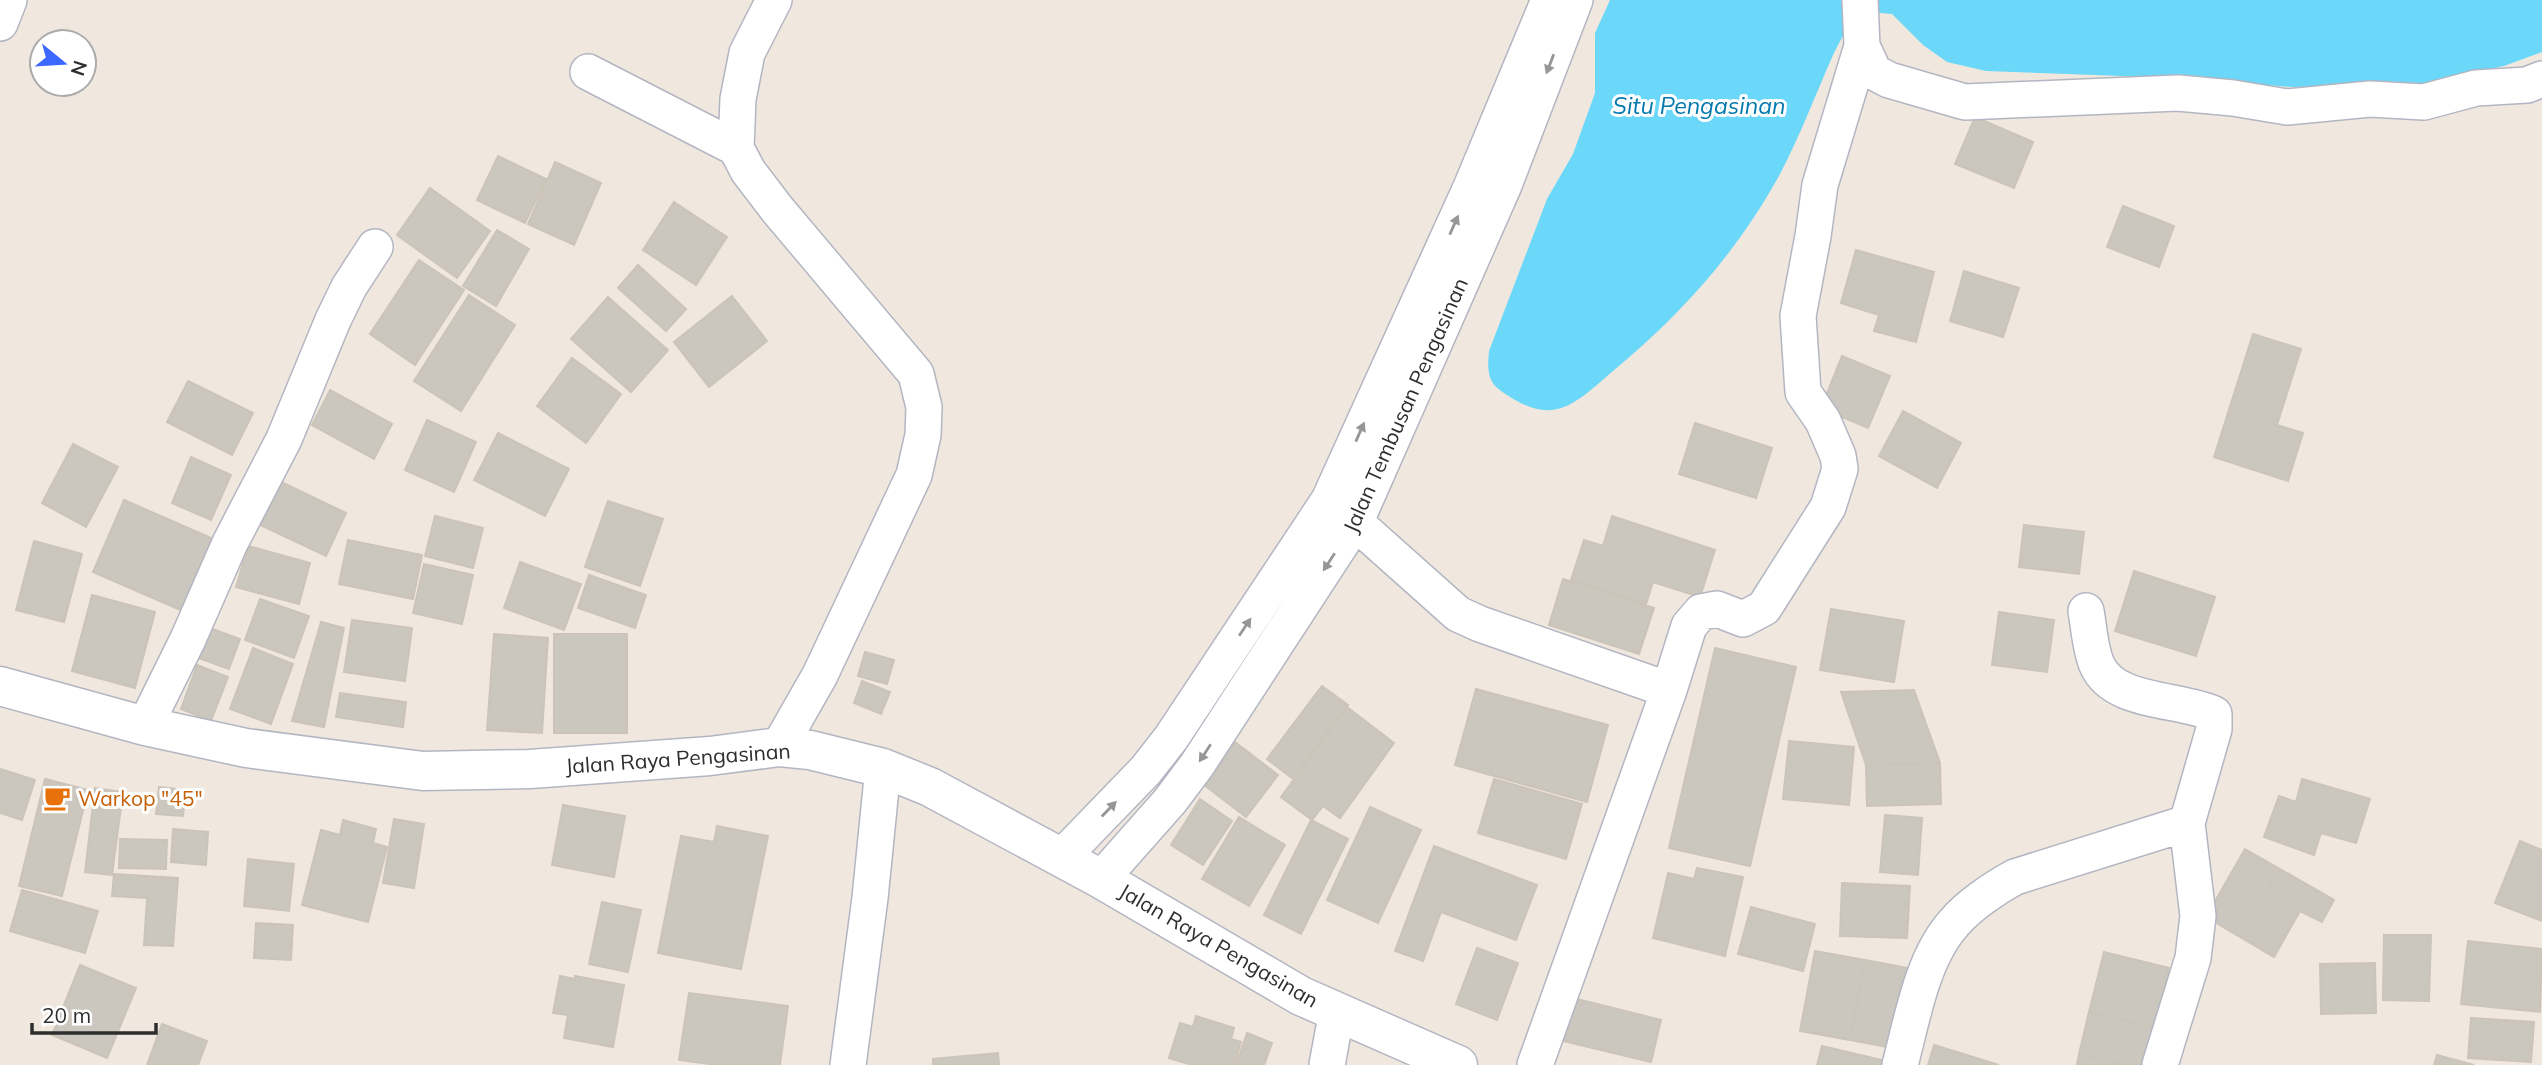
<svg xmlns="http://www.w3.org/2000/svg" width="2542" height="1065" font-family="Mulish,sans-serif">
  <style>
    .water { fill: #6bd8f9 }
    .building { fill: #cbc6be; stroke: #ccc4b8; stroke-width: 2 }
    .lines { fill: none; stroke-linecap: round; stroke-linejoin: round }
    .minor-casing { stroke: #b3b6c2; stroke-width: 38 }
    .secondary-casing { stroke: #b3b6c2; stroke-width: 41 }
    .minor { stroke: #fff; stroke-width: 35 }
    .secondary { stroke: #fff; stroke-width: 38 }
    .oneway { fill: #969696 }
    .labels { text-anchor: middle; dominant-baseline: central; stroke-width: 6; stroke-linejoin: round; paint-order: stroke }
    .street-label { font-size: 21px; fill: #2e2e2e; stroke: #fff }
    .food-label { font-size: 21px; fill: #c56008; stroke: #fff; text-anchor: start }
    .water-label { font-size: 23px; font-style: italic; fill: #0278ad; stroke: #fff }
  </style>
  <rect width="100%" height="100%" fill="#f0e8df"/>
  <path class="water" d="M1610,0h932v52l-38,14 -82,18 -130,3 -115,-9 -191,-7 -39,-9 -24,-17 -31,-31 -34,-3c-8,14 -17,27 -24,42 -18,40 -33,81 -54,121 -42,77 -99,141 -167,197 -31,26 -54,54 -96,30 -26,-15 -31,-20 -28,-50l58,-152 26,-45 22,-61v-60z"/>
  <path class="building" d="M1975,117l58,25 -19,46 -59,-24z
    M498,156l48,23 -21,44 -48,-23z
    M555,162l46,21 -27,62 -46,-21z
    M430,188l60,43 -33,47 -60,-43z
    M674,202l53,35 -31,48 -53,-35z
    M2123,206l51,20 -15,41 -52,-20z
    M497,230l32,19 -33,57 -33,-20z
    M1856,250l78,22 -18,70 -42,-11 5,-16 -38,-12z
    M419,260l45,30 -49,75 -45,-31z
    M638,265l48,44 -20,22 -48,-43z
    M1964,271l55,17 -16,49 -53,-16z
    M469,295l46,30 -54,86 -47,-30z
    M732,296l35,45 -58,46 -35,-45z
    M608,297l60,53 -37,42 -60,-53z
    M2253,334l48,15 -24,76 26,8 -15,48 -74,-24z
    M1842,356l48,20 -22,52 -47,-20z
    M572,358l49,36 -35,49 -49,-37z
    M188,381l65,32 -21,42 -65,-33z
    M330,390l62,34 -18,35 -62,-34z
    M1903,411l58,32 -24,45 -58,-32z
    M427,420l49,22 -22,50 -49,-22z
    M1695,423l77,25 -16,50 -77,-24z
    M498,433l71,36 -24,47 -71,-36z
    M73,444l45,23 -32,60 -44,-24z
    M191,457l40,18 -20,45 -39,-17z
    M277,480l69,33 -20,43 -70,-33z
    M124,500l94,41 -31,72 -94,-41z
    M608,501l55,18 -23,67 -55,-19z
    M435,516l48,12 -10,40 -48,-12z
    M1612,516l103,34 -15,47 -47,-15 -7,22 -75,-24 13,-40 19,6z
    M2024,525l60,7 -5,42 -60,-7z
    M348,540l74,15 -9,44 -74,-15z
    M34,541l48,13 -18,68 -48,-12z
    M248,546l62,17 -11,41 -63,-17z
    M520,562l61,22 -17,46 -60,-22z
    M424,564l49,11 -11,49 -49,-11z
    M2134,571l81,26 -19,59 -81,-25z
    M589,575l57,20 -11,33 -57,-20z
    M1563,579l91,29 -15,46 -90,-29z
    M92,595l63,17 -20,76 -63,-17z
    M260,599l49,17 -15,42 -49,-18z
    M1831,609l73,12 -10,61 -74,-12z
    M1999,612l55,8 -7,52 -55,-7z
    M352,620l60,8 -7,53 -61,-9z
    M321,622l23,6 -20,99 -32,-6z
    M202,625l38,14 -11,30 -39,-14z
    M494,634l54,4 -6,95 -55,-3z
    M554,634h73v99h-73z
    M253,648l40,16 -22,60 -41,-15z
    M1715,648l81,19 -46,199 -81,-18z
    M865,652l29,8 -7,24 -29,-8z
    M197,665l31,12 -17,44 -30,-12z
    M862,681l28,11 -9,22 -27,-11z
    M1322,686l26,19 -56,73 -25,-19z
    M1476,689l132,36 -21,77 -132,-37z
    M1914,690l26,73 -74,2 -25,-73z
    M340,693l66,9 -3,25 -67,-10z
    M1347,707l47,36 -54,75 -17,-12 -11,14 -31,-23z
    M1789,741l65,6 -5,58 -66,-6z
    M1235,742l43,33 -32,42 -43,-33z
    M1940,763l1,41 -74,2 -1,-41z
    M0,769l35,11 -13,40 -22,-7z
    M45,779l43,11 -26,106 -43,-10z
    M1494,779l88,25 -16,55 -88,-26z
    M2302,779l68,20 -14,44 -35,-10 -7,22 -50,-18 15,-41 17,6z
    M159,787l27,3 -3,26 -27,-2z
    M95,788l28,4 -11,83 -27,-3z
    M1200,799l32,22 -29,44 -32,-20z
    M563,805l62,11 -11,61 -62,-12z
    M1370,807l51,23 -43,93 -51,-23z
    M1885,815l37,3 -4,57 -38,-3z
    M1239,817l46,28 -36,61 -47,-27z
    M394,819l30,5 -10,64 -31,-5z
    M343,820l33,9 -3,14 14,4 -19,75 -66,-17 19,-75 19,5z
    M1311,820l37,19 -47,95 -37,-19z
    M717,826l51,10 -27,133 -83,-16 23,-117 33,6z
    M173,829l35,3 -2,33 -35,-3z
    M120,839l47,1 -1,29 -47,-1z
    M2520,841l22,9v71l-47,-18z
    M1434,846l103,39 -21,55 -75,-28 -18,49 -28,-10z
    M2245,849l35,20 -40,68 -34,-20z
    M248,859l46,5 -5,47 -45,-5z
    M1697,868l46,9 -18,79 -72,-18 15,-65 26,6z
    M2280,869l54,31 -12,22 -22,-11 -26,46 -34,-20z
    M114,874l64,4 -5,68 -29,-1 3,-47 -35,-2z
    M1842,883l68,3 -3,52 -67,-2z
    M22,890l76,21 -13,42 -75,-22z
    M602,902l39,8 -13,62 -39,-8z
    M1751,907l64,17 -12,47 -65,-17z
    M256,923l37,2 -2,35 -37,-2z
    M2384,935h47l-2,66 -46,-1z
    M2468,941l74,8 -2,63 -79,-8z
    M1477,948l41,15 -21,57 -41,-16z
    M1815,951l50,9 -15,80 -50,-9z
    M2104,952l65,16 -14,60 -66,-16z
    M1865,960l43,8 -15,80 -43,-8z
    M2375,963l1,50 -55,1 -1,-50z
    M80,965l56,23 -29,70 -55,-23z
    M560,976l15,3v-3l49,9 -11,62 -49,-9 4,-23 -15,-2z
    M689,993l99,13 -8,59h-63l-38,-5z
    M1569,997l92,23 -10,42 -92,-22z
    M2089,1012l66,16 -10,37h-22l-44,-11z
    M1196,1016l38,12 -3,11 10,3 -7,23h-42l-23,-7 11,-35 13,4z
    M2471,1018l63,4 -3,40 -63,-4z
    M162,1024l45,17 -9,24h-51z
    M1247,1033l25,10 -8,22h-28z
    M1934,1045l65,20h-71z
    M1822,1046l68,16 -1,3h-72z
    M998,1053l1,12h-66v-6z
    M2079,1054l44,11h-46z
    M2437,1055l37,10h-40z"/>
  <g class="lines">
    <g class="minor-casing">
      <path id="minor" d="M774,0l-27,53 -9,46 -2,49 12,23 29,38 139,165 8,33 -1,28 -9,40 -94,200 -41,72
        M1860,0l2,46 12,26 15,8 76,22 213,-9 55,5 54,9 83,-8 54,3 52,-14 51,-3 15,-6
        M0,23l9,-23
        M588,72l148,76
        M1338,507l120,107 22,10 189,66
        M145,726l43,-87 42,-96 54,-104 49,-119 16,-33 26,-40
        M1061,858l85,-88 25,-32 158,-238 143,-315 77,-185
        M1101,879l69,-78 27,-36 159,-244 148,-336 71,-185
        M848,1065l22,-167 13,-130
        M1327,1065l10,-54
        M1535,1065l134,-375 20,-64 12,-14 16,-3 26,10 21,-11 64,-101 12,-38 -2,-13 -15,-35 -20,-29 -5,-76 15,-80 7,-51 42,-139
        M1900,1065c12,-45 22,-107 54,-142 14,-17 42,-36 61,-46l172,-54 27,-94v-15c-34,-16 -100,-10 -117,-49 -7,-16 -8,-38 -11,-54
        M2160,1065l33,-107 5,-42 -11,-93"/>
    </g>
    <g class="secondary-casing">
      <path id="secondary" d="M0,686l145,40 101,22 177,23 107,-2 180,-13 69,-9 31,3 73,18 47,19 171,92 200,117 157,69"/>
    </g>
    <use href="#minor" class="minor"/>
    <use href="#secondary" class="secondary"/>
  </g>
  <defs><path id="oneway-solid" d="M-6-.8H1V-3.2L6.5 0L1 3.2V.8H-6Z" transform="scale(1.75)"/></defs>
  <g class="oneway">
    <use href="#oneway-solid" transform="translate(1550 64) rotate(111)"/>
    <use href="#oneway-solid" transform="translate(1454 225) rotate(-66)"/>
    <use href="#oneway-solid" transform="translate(1360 432) rotate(-66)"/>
    <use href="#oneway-solid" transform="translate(1329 562) rotate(123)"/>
    <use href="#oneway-solid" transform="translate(1245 627) rotate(-56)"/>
    <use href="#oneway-solid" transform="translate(1205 753) rotate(123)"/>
    <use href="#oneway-solid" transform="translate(1109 809) rotate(-46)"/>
  </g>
  <defs>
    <g id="cafe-bare" transform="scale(2.1)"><path d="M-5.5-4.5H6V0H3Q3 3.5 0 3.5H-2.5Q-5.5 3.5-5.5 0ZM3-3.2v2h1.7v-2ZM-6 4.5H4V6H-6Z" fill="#e8710a" stroke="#fff" stroke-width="2.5" paint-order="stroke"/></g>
  </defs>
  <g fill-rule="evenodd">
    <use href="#cafe-bare" x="57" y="798"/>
  </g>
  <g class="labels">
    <g class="street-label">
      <text transform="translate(1405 405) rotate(-66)">Jalan Tembusan Pengasinan</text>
      <text transform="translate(678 758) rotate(-4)">Jalan Raya Pengasinan</text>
      <text transform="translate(1219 945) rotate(30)">Jalan Raya Pengasinan</text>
    </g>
    <g class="food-label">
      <text x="78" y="798">Warkop "45"</text>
    </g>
    <g class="water-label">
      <text x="1699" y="105">Situ Pengasinan</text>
    </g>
  </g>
  <g transform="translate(63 63) rotate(108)"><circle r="33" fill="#ffffff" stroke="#ababab" stroke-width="2"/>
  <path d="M0-5L12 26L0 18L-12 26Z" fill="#3d68ff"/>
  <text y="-10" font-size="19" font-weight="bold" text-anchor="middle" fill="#2e2e2e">N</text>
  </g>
  <path d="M32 1023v10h124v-10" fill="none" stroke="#2e2e2e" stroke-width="3.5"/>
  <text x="42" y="1023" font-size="21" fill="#2e2e2e" stroke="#ffffff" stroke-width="5" paint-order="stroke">20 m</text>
</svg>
